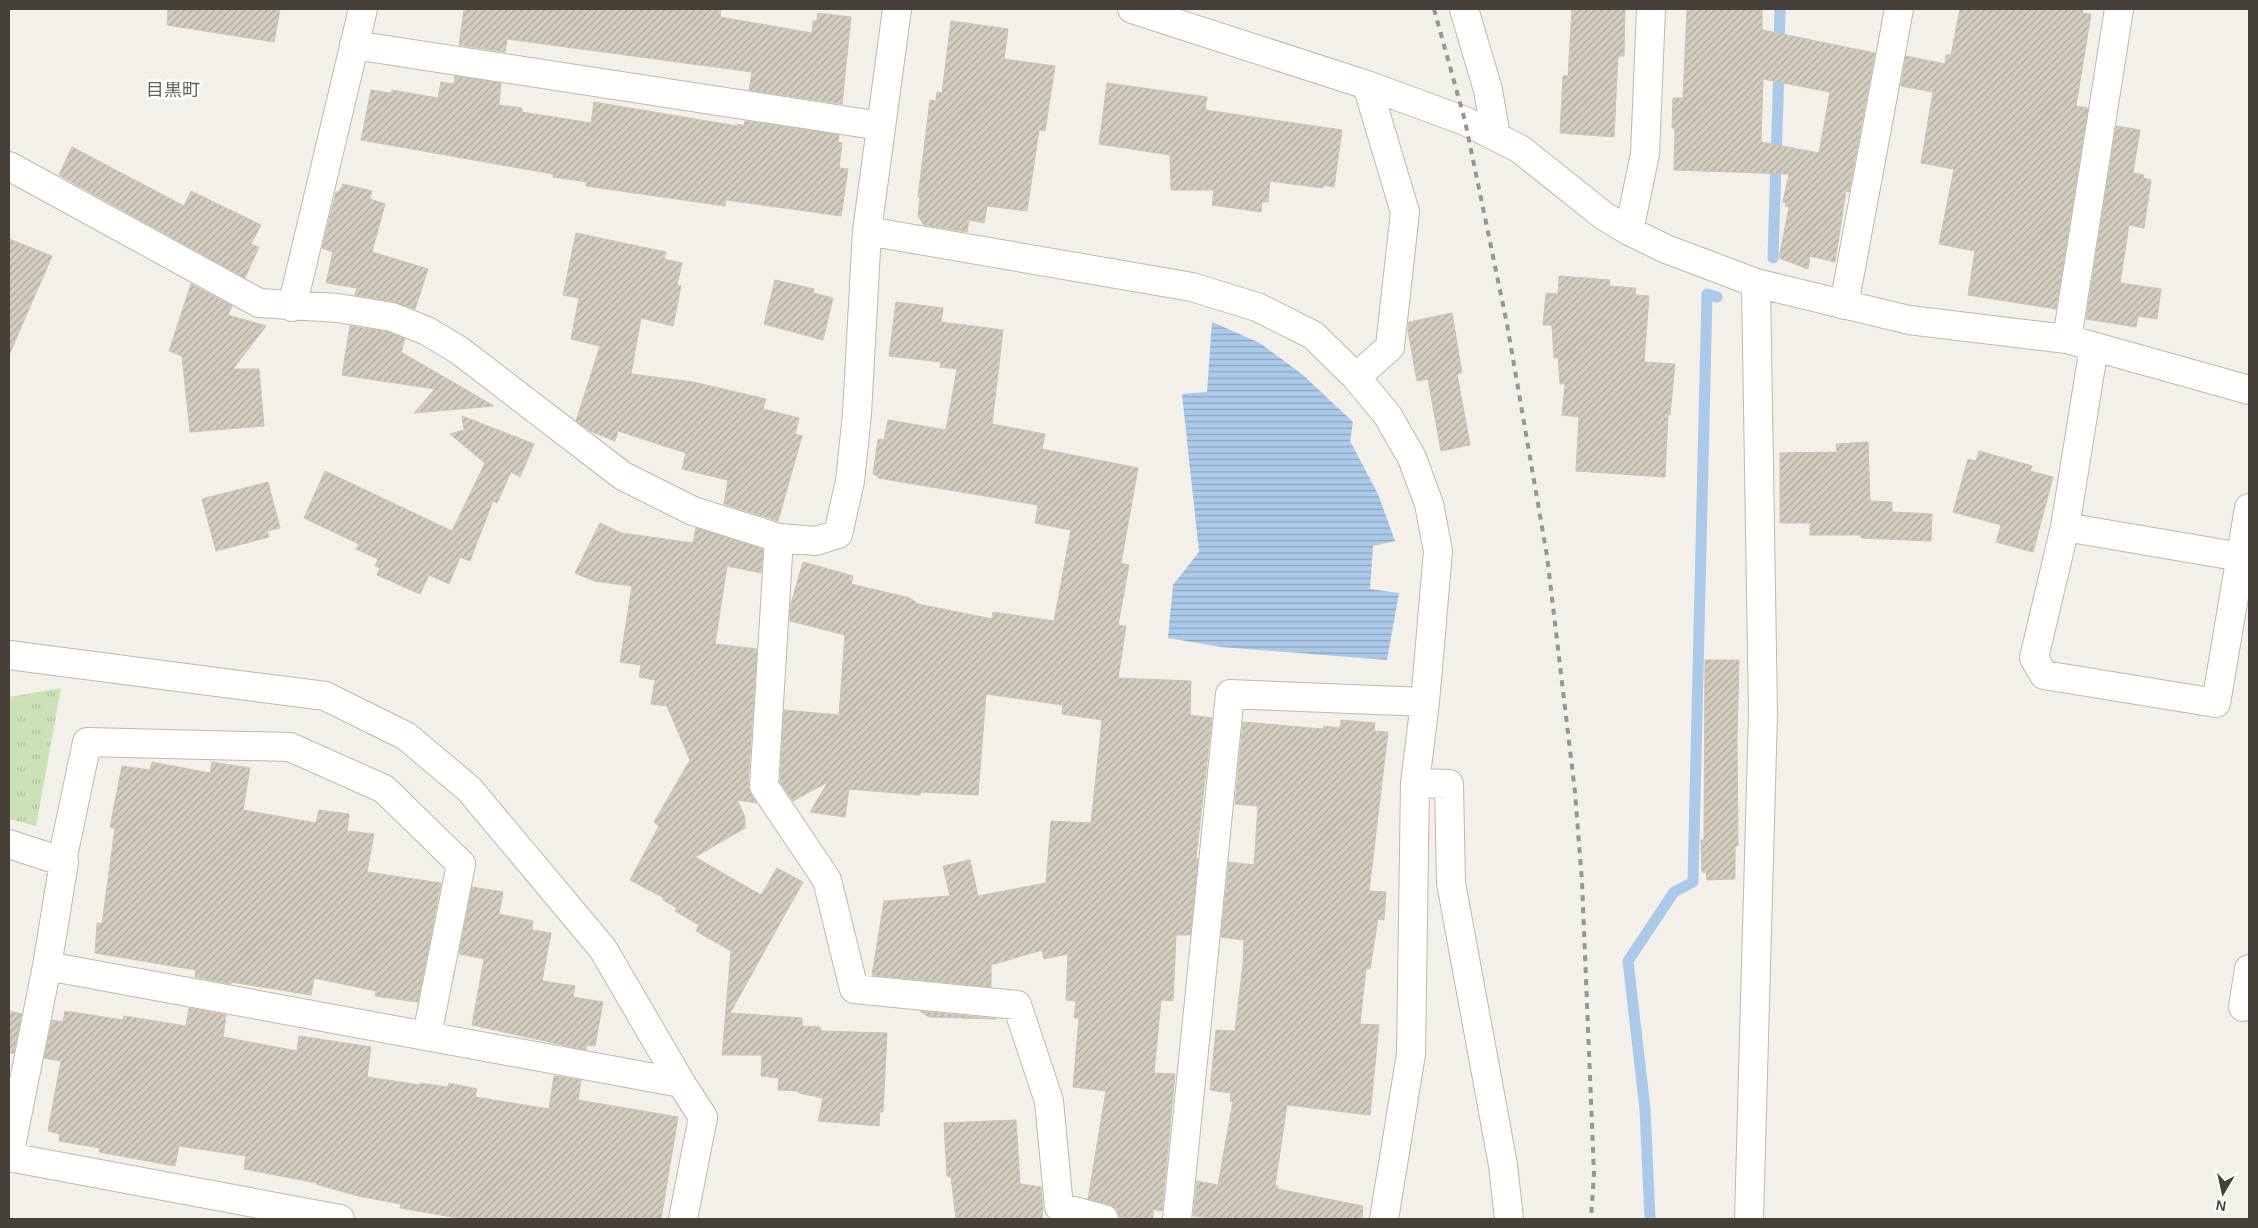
<svg xmlns="http://www.w3.org/2000/svg" width="2258" height="1228" font-family="Arial,'Noto Sans JP',sans-serif">
  <style>
    .park { fill: url(#park-tufts) }
    .water { fill: url(#water-rules) }
    .lines { fill: none; stroke-linecap: round; stroke-linejoin: round }
    .stream { stroke: #abc9e9; stroke-width: 11 }
    .building { fill: url(#building-hatch); stroke: #cdc5b3; fill-rule: evenodd }
    .street-casing { stroke: #bdb9ac; stroke-width: 30 }
    .street { stroke: #fff; stroke-width: 28 }
    .rail { stroke: #969696; stroke-width: 4; stroke-dasharray: 6 6; stroke-linecap: butt }
    .labels { text-anchor: middle; dominant-baseline: central; stroke-width: 5; stroke-linejoin: round; paint-order: stroke }
    .quarter-label { font-size: 18px; fill: #676050; stroke: #fff }
  </style>
  <defs>
    <pattern id="park-tufts" width="24" height="20" patternUnits="userSpaceOnUse" patternTransform="scale(1.25)"><rect width="24" height="20" fill="#cae2b5"/><path d="M3 7l-1-3M5 7V3M7 7l1-3M15 17l-1-3M17 17v-4M19 17l1-3" fill="none" stroke="#afc39c"/></pattern>
    <pattern id="water-rules" width="6" height="5" patternUnits="userSpaceOnUse" patternTransform="scale(1.25)"><rect width="6" height="5" fill="#abc9e9"/><path d="M0 2.5h6" fill="none" stroke="#8da5be"/></pattern>
    <pattern id="building-hatch" width="6" height="6" patternUnits="userSpaceOnUse" patternTransform="scale(1.25)"><rect width="6" height="6" fill="#d3cdbf"/><path d="M-1 1l2-2M0 6l6-6M5 7l2-2" fill="none" stroke="#ada89c"/></pattern>
  </defs>
  <rect width="100%" height="100%" fill="#f2f0e8"/>
  <path class="park" d="M61,688l-25,138 -27,-7v-122z"/>
  <path class="water" d="M1212,322l48,21 43,32 50,47 -3,19 28,53 17,47 -22,5 -3,43 29,4 -12,67 -166,-13 -53,-9 5,-53 26,-33 -17,-158 25,-2z"/>
  <g class="lines">
    <path class="stream" d="M1779,49l1,-40
      M1773,258l6,-191
      M1650,1219l-5,-110 -17,-148 46,-69 19,-10 14,-588 10,3"/>
  </g>
  <path class="building" d="M168,9h112l-6,33 -107,-17z
    M464,9h257l-1,8 92,16 1,-12h4l1,-8 33,4 -9,87 -93,-14 3,-18 -245,-33 -2,13 -46,-7z
    M1572,9h53l-1,47h-6l-4,81 -54,-4 3,-57h5z
    M1687,9h75v21l113,23 -26,139 -3,-1 -11,71 -25,-6 -2,13 -29,-11 10,-51 -4,-1 1,-3 -3,-1 6,-28 -115,-4 1,-42h-3l1,-30h10zM1763,79l67,13 -11,61 -58,-11z
    M1960,9h123l-1,4 9,1 -15,92 12,2 -32,201 -88,-14 7,-44 -36,-7 15,-75 -33,-6 12,-71 -32,-6 5,-30 39,8 1,-9h5z
    M951,21l57,8 -4,30 51,7 -10,65 -6,-1 -12,81 -40,-5 -3,17 -15,-3 -2,12 -43,-7 -6,-9 2,-18 -2,-1 12,-97 6,1 1,-9 5,1z
    M455,76l46,7 -2,22 23,3v4l69,11 3,-21 143,24 1,-2 6,2 1,-5 94,14 -1,7 4,1 -3,25 9,1 -7,47 -115,-16 -1,6 -139,-20 1,-4 -34,-5v-3l-192,-34 10,-50 20,3 1,-3 46,8 3,-16 13,2z
    M1107,83l100,14 -2,13 137,20 -8,57 -11,-2v3l-53,-7 -2,21h-6l-1,10 -49,-7 2,-15h-43l-1,-35 -71,-11z
    M2116,126l24,4 -7,43 11,2 -1,3 8,2 -7,48 -15,-3 -9,58 41,6 -4,30 -19,-3 -2,11 -50,-8z
    M72,147l112,59 7,-15 70,34 -10,19 8,3 -14,31 -186,-103z
    M343,184l29,7 -2,8 15,5 -13,48 56,17 -13,40 -20,-7 -40,-7 2,-7 -31,-5 7,-31 -11,-4 14,-56h3z
    M576,233l90,19 -2,7 18,4 -5,22 4,1 -8,40 -32,-8 -10,56 62,8 73,17 -3,10 36,9 -4,16 7,2 -24,85 -54,-17 4,-24 -46,-11 4,-16 -68,-22 -3,10 -25,-10 -14,-10 24,-75 -29,-7 8,-41 -16,-3z
    M9,239l43,17 -43,99z
    M1559,276l51,4 -1,6 27,2 -1,7 14,1 -5,66 31,2 -5,51h-2l-3,62 -89,-6 3,-54 -17,-2 3,-32 -5,1 -2,-27 -4,1 -2,-33h-9l3,-32 12,1z
    M775,280l39,9 -1,4 20,5 -10,42 -59,-16z
    M191,284l41,22 -4,9 38,11 -33,43h26l5,57 -74,6 -8,-76 -13,-5z
    M896,302l47,6 -2,14 62,8 -11,94 53,10 -3,15 96,19 -17,95 8,2 -11,60 8,1 -8,52 73,3 -1,34 22,3 -16,140 2,1 -8,76h-14l-3,66 -12,-1 -7,73 21,1 -13,137 -9,-2v10l-34,-2 -2,-8 -9,-5 -20,-5 18,-108 -33,-4 6,-69h-5l2,-17 -10,-1 2,-46 -24,5 -2,-9 -51,15v22l-119,-12 12,-74 66,-5 -7,-30 27,-6 8,36 68,-13 5,-62 40,2 11,-103 -40,-6 1,-9 -77,-11 -8,101 -57,-3 -1,3 -71,-6 -4,28 -35,-5 18,-30 -35,19 -13,-19 4,-72 55,5 6,-80 -55,-14v-14l13,-45 50,14 -2,8 59,14 8,6 74,15 1,-7 61,9 17,-91 -36,-7 3,-18 -160,-27v-2l-5,-2 5,-35 6,1 4,-20 58,10 11,-61 -17,-2 1,-5 -52,-6z
    M1452,313l10,60 -5,1 13,71 -29,6 -13,-72 -11,2 -9,-50 1,-9z
    M350,326l38,6 17,7 -4,13 93,54 -80,7 21,-24 -93,-14z
    M462,416l72,28 -14,33 -9,-5 -14,31 -4,-2 -23,60 -10,-4 -11,27 -20,-9 -9,19 -43,-19 3,-7 -5,-2 3,-7 -22,-10 3,-5 -55,-26 21,-47 127,60 33,-68 -35,-29 14,-4z
    M1868,442l2,59 22,1v10l40,2 -1,27 -70,-3v-3h-51v-12h-30v-70l57,-1 -1,-8z
    M1979,451l53,15 -2,5 23,6 -20,75 -37,-10 5,-17 -48,-13 15,-53 8,2z
    M268,482l12,46 -13,3 2,6 -53,14 -14,-52z
    M600,523l21,10 72,10 3,-15 67,21 -2,24 -34,-7 -12,78 42,5 -9,136 3,9 6,9 -20,-3 8,17v11l-50,29 66,38 16,-27 26,14 -73,131 72,5v8l18,1 1,4 66,2 -4,79h-3l-1,14 -61,-5 5,-23 -24,-5v-2l-21,-1 1,-12 -18,-2 1,-21h-40l9,-104 -35,-20 3,-6 -24,-14 2,-3 -14,-8 1,-2 -34,-18 29,-54 -5,-4 36,-62 -23,-54 -16,-2 4,-24 -16,-3 2,-12 -21,-3 12,-76 -38,-5 -19,-8z
    M1705,660h34l-2,79 1,107h-3v33l-28,1 -1,-8h-4l-1,-32h3z
    M1341,720l34,3 -1,8 14,1 -19,159 17,1 -2,28 -6,-1 -8,50 -4,-1 -6,56 19,1 -9,90 -83,-10 -12,81h3v3l85,17 -1,13h-146l-23,-3 4,-35 21,4 15,-84h-3l1,-8 -21,-3 6,-60 19,1 8,-67 1,-24 -23,-3 8,-75 25,3 4,-59 -23,-2 8,-82 80,7 1,-3 16,2z
    M152,762l58,11 2,-11 38,6 -7,42 73,13 3,-13 30,4 -2,17 27,3 -7,38 74,11 -23,119 -43,-6 1,-5 -62,-13 -3,17 -80,-13v2l-36,-7 1,-7 -101,-17 2,-30 5,1 13,-96 -5,-1 12,-61 28,4z
    M472,887l31,5 -4,22 34,7 -1,9 19,3 -9,48 33,5 -2,11 30,5 -8,44 -8,-1 -1,5 -114,-25 12,-66 -25,-5z
    M189,1008l37,7 -3,22 74,14 2,-15 72,11 -4,30 53,8 1,-2 27,4 1,-4 28,6 -2,8 74,12 5,-33 27,4 -3,20 100,17 -17,102h-197l-64,-11 1,-4 -43,-8 -42,-12 1,-1 -73,-14 2,-13 -67,-10 -4,20 -76,-14 1,-4 -41,-7 1,-7 -12,-3 13,-70 -17,-3 8,-38 11,2 2,-11 58,9 1,-4 62,10z
    M9,1011l13,3 -8,39h-5z
    M920,1011l76,8 -67,-2z
    M1016,1120l4,64 21,3 2,21 -1,11h-86l-5,-42 -4,-1 -3,-53z"/>
  <g class="lines">
    <g class="street-casing">
      <path id="street" d="M897,9l-30,222 325,56 65,20 56,28 43,42 32,39 24,42 17,46 9,47 -13,151 -10,81 34,1 2,99 52,282 6,54
        M1132,9l235,76 98,36 55,28 84,67 25,15 37,18 90,34 153,37 158,19 182,51
        M1464,9l24,81 8,47
        M354,45l527,81
        M9,166l250,137 79,5 54,9 35,14 33,20 163,125 70,35 86,27 37,3 22,-7 12,-53 7,-67 10,-183
        M1629,231l16,-77 6,-145
        M1844,305l55,-296
        M292,307l71,-298
        M2067,339l52,-330
        M2094,347l-29,180 -31,131 10,17 172,28 33,-195
        M1356,377l34,-30 15,-135 -38,-127
        M2065,527l176,30
        M779,538l-15,248 63,94 27,109 163,16 32,96 10,106 45,12
        M9,655l316,41 81,40 63,53 134,160 78,134
        M9,844l55,18
        M2243,1007l6,-38
        M427,1035l34,-171 -77,-75 -94,-42 -203,-5 -24,114 1,6 -17,104 634,117 22,34 -20,102
        M9,1156l38,-190
        M9,1157l331,62
        M1177,1219l53,-525 195,8
        M1384,1219l27,-165 4,-271
        M1749,1219l14,-506 -7,-430"/>
    </g>
    <use href="#street" class="street"/>
    <path class="rail" d="M1434,9l31,112 42,203 40,232 28,236 7,90 12,291 -3,46"/>
  </g>
  <g class="labels">
    <g class="quarter-label">
      <text x="173" y="90">目黒町</text>
    </g>
  </g>
  <rect width="2258" height="1228" fill="none" stroke="#454138" stroke-width="20"/>
  <g transform="translate(2223 1193) rotate(189)" stroke="#ffffff" stroke-width="4" paint-order="stroke">
  <path d="M0-4L9 19L0 12L-9 19Z" fill="#454138"/>
  <text y="-8" font-size="14" font-weight="bold" text-anchor="middle" fill="#454138">N</text>
  </g>
</svg>
